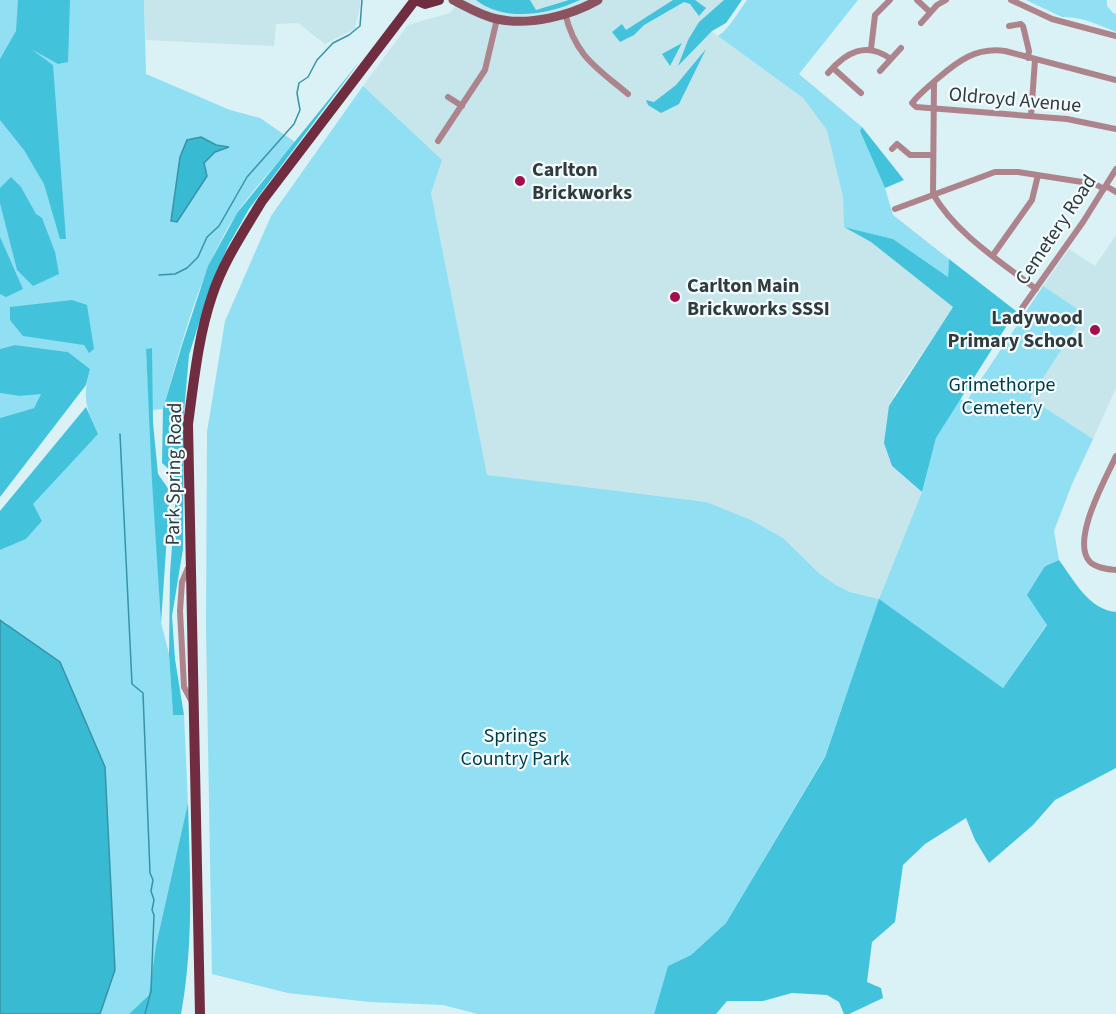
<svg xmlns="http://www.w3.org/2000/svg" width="1116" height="1014" font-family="'Source Sans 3',sans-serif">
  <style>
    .built { fill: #c6e6ec }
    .green { fill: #90dff2 }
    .forest { fill: #43c2dc }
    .water { fill: #38bad3; stroke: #3694a6; stroke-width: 1.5 }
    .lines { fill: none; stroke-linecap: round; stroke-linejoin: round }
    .stream { stroke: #3694a6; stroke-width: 1.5 }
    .street { stroke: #ad848c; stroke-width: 6 }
    .secondary { stroke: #8b525f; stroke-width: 9 }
    .primary { stroke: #712d40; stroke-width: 10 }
    .poi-dot { fill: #a30e4c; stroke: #f2fbfd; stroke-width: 2 }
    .labels { text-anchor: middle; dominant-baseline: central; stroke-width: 4.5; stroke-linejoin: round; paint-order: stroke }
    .street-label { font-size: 20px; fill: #313a3c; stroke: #f2fbfd }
    .poi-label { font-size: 20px; font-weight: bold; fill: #313a3c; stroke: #f2fbfd; text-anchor: start }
    .park-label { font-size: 20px; fill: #003c47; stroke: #f2fbfd }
  </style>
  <rect width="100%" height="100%" fill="#daf1f6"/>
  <path class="built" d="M144,0h217l-6,29 -30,15 -27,-21 -22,1 -2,22 -128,-6z
    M460,0h264l-25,22 104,76 25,32 15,67 1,30 27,15 82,65 -59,88 -3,71 31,26 -43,107 -29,-7 -14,-7 -16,-11 -37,-36 -77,-36 -220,-27 -55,-282 10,-33 -78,-74 45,-61 42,-12z
    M1116,235v153l-23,51 -63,-41 55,-83 -42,-29 26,-37 26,17z"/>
  <path class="green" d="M0,0h144l2,74 84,36 30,8 35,24c-19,23 -41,46 -58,71 -38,58 -55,130 -74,196l-11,1v-62l-6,1 15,273 8,32 4,61h11l4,88 -32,142 -7,50 -20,19h-29l15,-44 -108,-347 -7,-3v-70l26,-11 16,-18 -11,-19 67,-68c-12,-27 -16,-34 -8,-65l-22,-17 -53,-7 -15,4z
    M747,0h111l-59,74 63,53 -2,4 25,57 8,27 56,44 -1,18 -55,-38 -49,-12 -1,-30 -16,-67 -24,-32 -85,-62c12,-8 20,-24 29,-36z
    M1026,0h81v6l6,7 3,1v18c-16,-7 -36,-16 -54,-15z
    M363,86l79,74 -11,33 56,282 219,27 45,18 32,18 37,36 16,11 14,7 29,7 43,-107 14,-54 24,-39 6,3 77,-116 42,28 -55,84 63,41 -21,45 -18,47 5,29 -15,6 3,58 -44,64 -124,-88 -54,156 -99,167 -35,32 -23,11 -14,48h-176l-35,-9 -73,-3 -82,-9 -76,-19 -6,-345 1,-197 18,-111 46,-105z
    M0,393l19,3 23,-3 -8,15 -34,10z"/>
  <path class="forest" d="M18,0h52l-2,62 -10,2 -27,-15 22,16 13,174h-6l-16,-55 -20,-34 -24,-30v-61l16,-28z
    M476,0h54l6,10 33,-10h11c-30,14 -75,23 -104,0z
    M673,0h22l11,8 -7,8 -9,-12 -6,-2 -40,23 -10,10 -14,7 -8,-10 10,-8 4,6z
    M724,0h18l-16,23 -14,8 -34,35 10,-26 11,-18z
    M682,43l-12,23 -8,-12z
    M706,49l-27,55 -18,9 -13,-8 -2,-5 8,2 22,-17z
    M360,61l-111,148 -21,37 -20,48 -19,61 -5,57 -1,137 -11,67 3,43 9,56h-11l-4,-61 1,-81 6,-80 -4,-21 -10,-9 1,-54 19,-64 26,-79 29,-53z
    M862,127l42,53 -19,8 -25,-57z
    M11,177l10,10 15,27 6,4 13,34 4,22 -26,12 -16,-16 -17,-67v-15z
    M844,227l49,12 55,38 1,-18 67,52 -80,127 -14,54 -30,-26 -8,-23 5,-37 64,-99 -82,-65z
    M0,237l23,52 -17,8 -6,-3z
    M72,300l15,5 7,44 -5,4 -5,-8 -61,-9 -13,-16v-13z
    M15,345l53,7 22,17 -4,16 -86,112v-79l34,-10 7,-14 -22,2 -19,-3v-44z
    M152,348l1,75 5,51 12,17 -9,132 -9,-142 -6,-132z
    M86,407l12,27 -65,70 9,17 -16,18 -26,11v-39z
    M1059,560c14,19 30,50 57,52v156l-61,32 -22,25 -44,38 -14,-23 -9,-22 -41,26 -22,21 -8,57 -23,20 -5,40 14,6 2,10 -34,16h-5l-5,-12 -12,-7 -35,-2 -29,8h-36l-11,13h-62l14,-48 23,-11 35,-32 99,-166 54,-158 124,89 44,-63 -20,-30 18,-29z
    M188,803c2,71 6,141 -7,211h-52l20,-19 7,-50z"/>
  <path class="water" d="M201,137l15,8 13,2 -14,5 -11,11 3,13 -30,46 -6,-1 9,-64 7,-17z
    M0,620l60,42 45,105 10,203 -15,44h-100z"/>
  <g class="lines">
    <path class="stream" d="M159,275l16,-1 12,-6 11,-11 9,-20 12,-11 28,-49 47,-53 6,-14 -3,-17 2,-10 9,-6 9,-17 16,-17 16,-8 11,-9 2,-26
      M120,434l12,250 11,9 7,180 3,7 -2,11 3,9 -2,10 2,5 -3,76 -6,23"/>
    <path class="street" d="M917,0l13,12
      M1011,0l41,19 64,17
      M565,13c10,43 32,55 63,81
      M921,23l16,-18 9,-5
      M1009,26l12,-2 2,2 6,25 -1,7
      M871,49l4,-34 15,-15
      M833,68l28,25
      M880,71l21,-23
      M828,73c18,-21 38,-32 63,-14
      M1116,80l-111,-29c-29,-4 -47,10 -68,28 -9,8 -18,15 -25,24l4,4 151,12 49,10
      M934,82l-1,112c23,40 67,67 103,95
      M448,97l14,9
      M1031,116l4,-56
      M438,141l47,-71 12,-51
      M892,149l5,-5 13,11h22
      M1106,186l10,6
      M895,209l100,-37h23l77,12 9,5
      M993,255l39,-55 6,-25
      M1022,308l61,-86 33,-53
      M1116,456c-10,22 -46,85 -26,106 6,6 17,7 26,8
      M188,568l-6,14 -2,29 4,76 8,15"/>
    <path class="secondary" d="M453,0c14,7 28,16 44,19 32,7 73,-3 101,-19"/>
    <path class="primary" d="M416,0l9,4 14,-4
      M200,1014l-12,-590c6,-43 10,-87 24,-128 11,-34 32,-65 50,-95l153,-201"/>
  </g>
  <g class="poi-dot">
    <circle cx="520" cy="181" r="6"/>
    <circle cx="675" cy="297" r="6"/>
    <circle cx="1095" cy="330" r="6"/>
  </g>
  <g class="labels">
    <g class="street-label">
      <text transform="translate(1015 100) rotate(5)">Oldroyd Avenue</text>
      <text transform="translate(1056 230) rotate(-56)">Cemetery Road</text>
      <text transform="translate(174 474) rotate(-89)">Park Spring Road</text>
    </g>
    <g class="poi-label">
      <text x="532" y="170">Carlton<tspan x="532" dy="23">Brickworks</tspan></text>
      <text x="687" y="286">Carlton Main<tspan x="687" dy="23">Brickworks SSSI</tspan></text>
      <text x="1083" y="318" text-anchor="end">Ladywood<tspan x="1083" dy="23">Primary School</tspan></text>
    </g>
    <g class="park-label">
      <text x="1002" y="385">Grimethorpe<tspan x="1002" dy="23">Cemetery</tspan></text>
      <text x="515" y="736">Springs<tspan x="515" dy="23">Country Park</tspan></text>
    </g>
  </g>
</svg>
